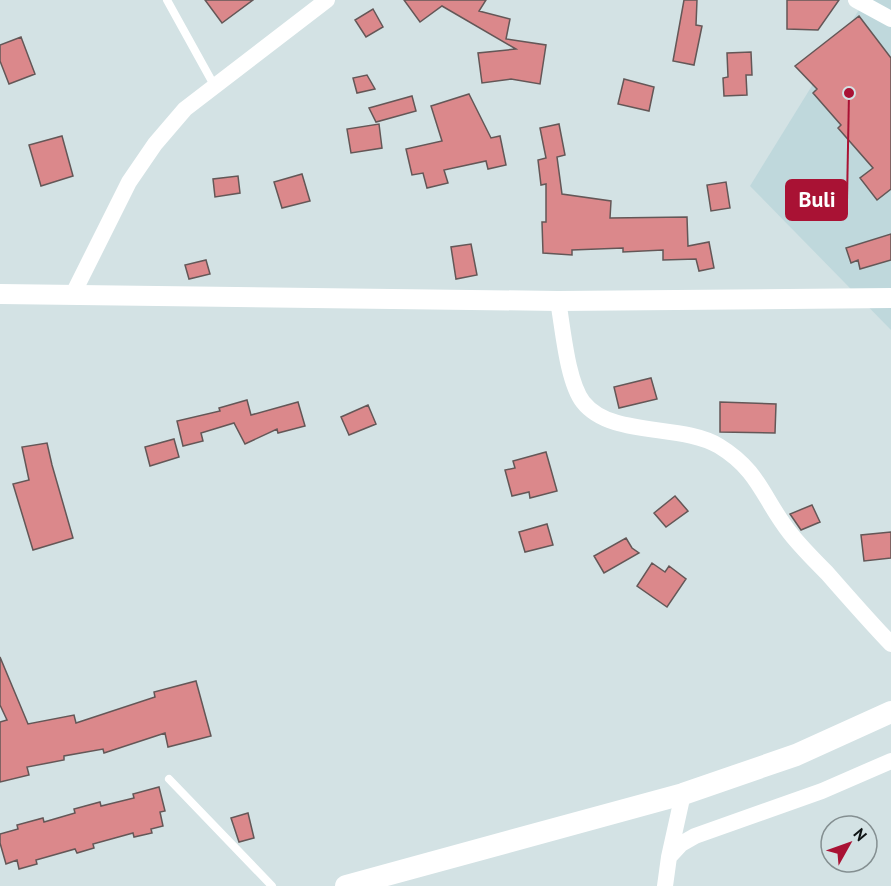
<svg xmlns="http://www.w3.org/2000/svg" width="891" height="886" font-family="'PT Sans',sans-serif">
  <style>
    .built { fill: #bfd8dc }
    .building { fill: #db888b; stroke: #645757; stroke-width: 1.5 }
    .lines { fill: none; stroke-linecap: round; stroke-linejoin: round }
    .service { stroke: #fff; stroke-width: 8 }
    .minor { stroke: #fff; stroke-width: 16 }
    .tertiary { stroke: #fff; stroke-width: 20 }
    .secondary { stroke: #fff; stroke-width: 22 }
    .leader { fill: none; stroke: #a91234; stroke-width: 2 }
    .callout-dot { fill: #a91234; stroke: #d3e2e4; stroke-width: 2 }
    .callout { fill: #a91234; stroke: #a91234; stroke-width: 2 }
    .callout-label { font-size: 22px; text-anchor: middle; font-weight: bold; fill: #fff }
  </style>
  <rect width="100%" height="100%" fill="#d3e2e4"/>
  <path class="built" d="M865,0h26v330l-141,-144z"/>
  <path class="building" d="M205,0h48l-31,23z
    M404,0h82l-7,11 31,8 -4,20 40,6 -6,39 -29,-5 -29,4 -4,-30 38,-4 -74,-43 -22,16z
    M684,0h13l-1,25 6,1 -8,39 -21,-4z
    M787,0h52l-21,30 -31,-1z
    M373,9l10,18 -17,10 -11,-17z
    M859,16l32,42v131l-14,11 -17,-22 13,-10 -35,-40 3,-3 -28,-32 4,-4 -22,-23z
    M21,37l14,37 -26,10 -9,-23v-16z
    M751,52l1,23h-6l1,20 -23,1 -1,-18 5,-1 -1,-24z
    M367,75l8,14 -18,4 -4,-15z
    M624,79l30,8 -5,24 -31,-7z
    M469,94l22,44 9,-2 6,29 -18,4 -2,-8 -42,9 4,13 -21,5 -4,-15 -11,2 -6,-26 36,-8 -11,-35z
    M412,96l4,15 -40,11 -7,-14z
    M379,124l3,24 -31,5 -4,-24z
    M559,124l6,31 -8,2 5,37 49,7 -1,17 77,-1 1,29 21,-4 5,26 -15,3 -3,-12 -33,1v-10l-40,2v-4l-51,2v5l-29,-2 -1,-31h4v-38l-5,1 -3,-25 8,-2 -6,-30z
    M62,136l11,40 -32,10 -12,-41z
    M302,174l8,27 -28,7 -8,-26z
    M238,176l2,17 -25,4 -2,-18z
    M726,182l4,26 -19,3 -4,-26z
    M891,234v26l-31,9 -2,-9 -7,3 -5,-15z
    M471,244l6,31 -21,4 -5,-32z
    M206,260l4,14 -21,5 -4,-14z
    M651,378l6,21 -38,9 -5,-21z
    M247,400l4,15 47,-13 7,24 -27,7 -1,-4 -32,15 -11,-21 -33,10 2,8 -20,5 -6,-25 43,-10 -1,-3z
    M720,402l56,2 -1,29 -55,-1z
    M368,405l8,19 -27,11 -8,-18z
    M174,439l5,18 -29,9 -5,-19z
    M47,443l5,22 21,73 -40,12 -20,-66 16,-4 -7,-33z
    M546,452l11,39 -27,7 -1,-6 -17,4 -7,-26 10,-2 -2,-7z
    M675,496l13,15 -22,16 -12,-14z
    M812,505l8,17 -19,8 -11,-16z
    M547,524l6,21 -28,7 -6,-20z
    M891,532v26l-27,3 -3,-26z
    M626,538l6,10 7,5 -35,20 -10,-17z
    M652,563l13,9 4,-6 17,13 -19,28 -30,-21z
    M0,657l28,67 46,-9 2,8 79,-26 -1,-5 42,-11 15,55 -43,11 -3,-14 -61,20 -1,-4 -39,7v4l-37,7 2,8 -29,7v-60l7,-2 -7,-15z
    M159,787l6,24 -5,1 3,14 -12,3 1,4 -18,4 -1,-4 -40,11 1,4 -17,5 -2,-4 -39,11 1,4 -18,5 -2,-9 -11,4 -6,-21v-9l18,-5 -1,-4 26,-7 1,4 31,-9 -1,-4 26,-7 1,4 33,-8 -1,-4z
    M248,813l6,25 -15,4 -8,-24z"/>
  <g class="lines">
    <path class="service" d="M167,0l47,85
      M169,779l103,107"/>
    <path class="minor" d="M856,0l35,19
      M73,294l56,-112 26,-38 30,-35 142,-109
      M558,301c5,27 9,80 25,101 28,36 98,21 136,44 41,25 44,53 71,87 11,14 24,27 37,40 21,24 42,48 64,71
      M669,857l12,-13 14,-8 127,-45 69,-30
      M665,886l4,-29 14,-63"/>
    <path class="tertiary" d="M0,294l558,7 333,-3"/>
    <path class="secondary" d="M346,886l337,-92 113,-39 95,-43"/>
  </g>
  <path class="leader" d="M849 93L847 200"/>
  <circle class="callout-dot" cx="849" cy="93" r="6"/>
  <rect class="callout" x="786" y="180" width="61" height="40" rx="6"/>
  <g class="callout-label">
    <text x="817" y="207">Buli</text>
  </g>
  <g transform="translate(849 844) rotate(50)"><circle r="28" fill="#d3e2e4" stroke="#848f91" stroke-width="1.5"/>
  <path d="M0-4.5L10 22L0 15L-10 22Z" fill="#a91234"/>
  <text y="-9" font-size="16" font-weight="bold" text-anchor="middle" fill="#0e1314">N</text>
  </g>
</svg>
